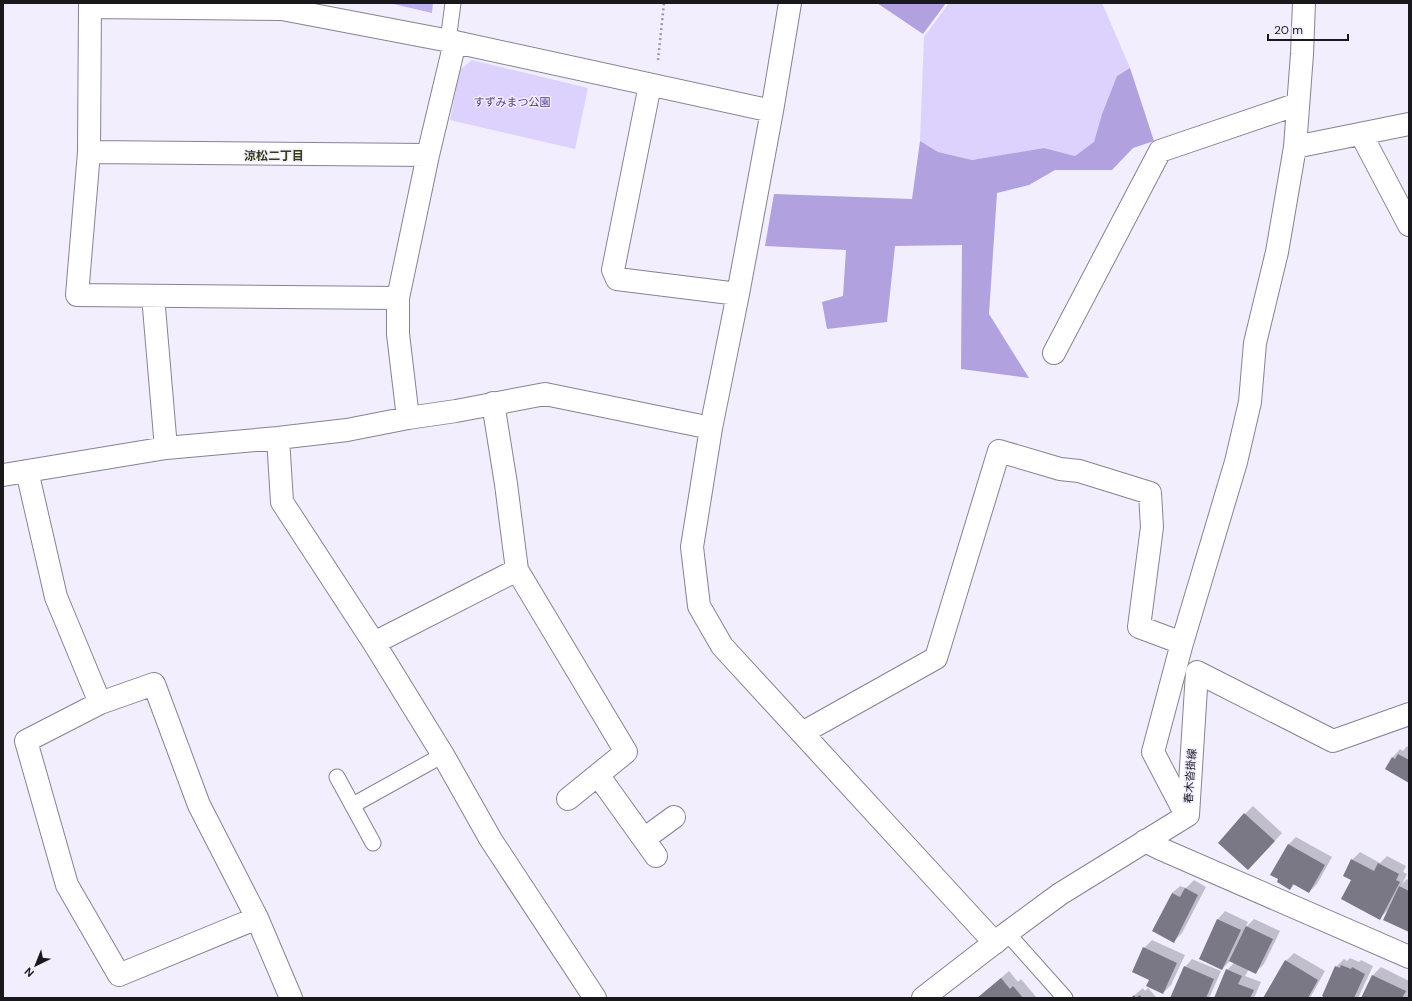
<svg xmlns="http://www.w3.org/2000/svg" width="1412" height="1001" font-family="'DM Sans','Noto Sans JP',sans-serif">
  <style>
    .green { fill: #dcd2fd }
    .forest { fill: #b1a1df }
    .water { fill: #c1b2f0 }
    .shadow { fill: #0003 }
    .building { fill: #7b7886 }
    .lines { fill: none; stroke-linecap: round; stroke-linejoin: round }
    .lane-casing { stroke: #868391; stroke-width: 17 }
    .street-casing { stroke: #868391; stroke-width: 24 }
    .secondary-casing { stroke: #868391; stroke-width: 24 }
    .path { stroke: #9c99a5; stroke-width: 2.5; stroke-dasharray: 2 3; stroke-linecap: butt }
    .lane { stroke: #fff; stroke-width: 15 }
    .street { stroke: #fff; stroke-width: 22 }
    .secondary { stroke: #fff; stroke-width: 22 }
    .labels { text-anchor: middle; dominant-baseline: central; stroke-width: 3; stroke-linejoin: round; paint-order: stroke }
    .park-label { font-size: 11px; fill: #513983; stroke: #f2eefe }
    .street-label { font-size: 11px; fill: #19181d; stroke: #f2eefe }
    .neighbourhood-label { font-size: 12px; font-weight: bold; fill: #353a12; stroke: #f2eefe }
  </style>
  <rect width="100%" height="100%" fill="#f2eefe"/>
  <path class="green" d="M949,3h153l28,65 -13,8 -15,38 -8,29 -19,13 -31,-8 -72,12 -34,-8 -18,-11 4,-104z
    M472,60l116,28 -13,61 -125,-29 10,-50z"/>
  <path class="forest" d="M877,3h69l-23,31z
    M1130,68l24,73 -21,7 -21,22h-57l-26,15 -32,8 -8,121 40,64 -68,-9 1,-124 -67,1 -8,76 -60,7 -5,-27 21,-6 3,-46 -81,-4 9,-52 138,5 8,-58 18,11 34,8 72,-12 31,8 19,-14 8,-28 15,-38z"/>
  <path class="water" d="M389,3h44l-1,10z"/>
  <path class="shadow" d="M1407,746l2,2v34l-23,-13 7,-12 7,-8 3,2z
    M1253,806l29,27 -26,28 -11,-47z
    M1296,837l36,20 -15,27 -8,8 -14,-8 -5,5 -2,-44z
    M1360,852l20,11 7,-7 19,10 -3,6 4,2 -5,10 5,-5 2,1v51l-21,-21 -8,8 -28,-38v-20z
    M1194,880l12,7 -24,46 -8,8 -2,-48 8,-7 6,2z
    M1225,911l23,11 -3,6 9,-9 26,12 -16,33 -8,8 -7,-3 -4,7 16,6 -7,16h-39l12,-28 8,-8 -5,-1 -8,8 -22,-10 18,-40z
    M1152,940l33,15 -14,30 -8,8 -13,-14 -6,-31z
    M1294,953l31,18 -15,27h-46l22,-37z
    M1350,958l9,4 2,-2 12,6 -15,32h-35l13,-31 8,-8 3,2z
    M1192,959l29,12 -11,25 -2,2h-37l14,-31z
    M1381,967l28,14v10l-2,4 2,-2v5h-47l11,-23z
    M1009,971l9,11 3,-3 16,19h-59z
    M1143,988l2,3 3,-3 9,10h-26z"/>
  <path class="building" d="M1398,754l11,6v23l-24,-14 7,-12 3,2z
    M1244,813l31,28 -27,29 -30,-27z
    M1288,844l37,21 -16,28 -16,-9 -3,6 -13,-8 1,-3 -8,-4z
    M1351,859l23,12 4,-8 21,11 -3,6 4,2 -20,38 -39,-21 10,-19 -8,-4z
    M1399,886l10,5v41l-26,-12z
    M1185,888l13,7 -24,48 -22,-12 20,-38 8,4z
    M1217,919l24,11 -19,40 -23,-11z
    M1246,926l27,13 -17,35 -27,-13z
    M1143,947l34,16 -14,31 -17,-8 3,-6 -17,-8z
    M1285,960l33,20 -10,18h-45z
    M1341,965l10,4 1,-2 13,7 -11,24h-32l1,-2h-1l13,-30 5,2z
    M1184,966l30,13 -8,19h-36z
    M1226,969l16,7 -4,8 16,6 -4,8h-36z
    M1372,975l34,16 -4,7h-41z
    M1001,978l9,11 3,-3 10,12h-46z
    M1134,995l2,3 4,-3 2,3h-11z"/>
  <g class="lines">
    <g class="lane-casing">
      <path id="lane" d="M448,41l5,-38
        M337,777l36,66
        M353,805l90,-50
        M1007,933l58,65"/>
    </g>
    <g class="street-casing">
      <path id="street" d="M90,3l-1,149 -12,143 321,3
        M790,3l-18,108 -34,183 -27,134 -19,119 7,59 23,40 273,297
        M90,7l192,2 173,33 317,69
        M650,85l-37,185 4,9 121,15
        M1361,134l48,91
        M1295,147l114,-23
        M89,152l339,3
        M153,296l13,152
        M1054,353l106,-202 138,-47
        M493,403l13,81 11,86 109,182 -58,47
        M408,418l-10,-84v-36l30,-143 27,-113
        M278,438l4,64 92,141 69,112 48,85 104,158
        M27,471l29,126 44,106
        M3,475l163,-27 112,-10 69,-8 61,-12 48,-7 89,-17 166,34
        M374,643l143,-73
        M802,733l134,-75 63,-207 61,18 19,2 71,22 2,34 -13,100 43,16
        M598,775l58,81
        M1186,815l-33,-63 29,-109 54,-181 14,-60 5,-59 22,-91 18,-105 7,-93 2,-51
        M644,839l30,-22
        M1145,841l16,8 248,108
        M257,918l-138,57 -52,-90 -41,-144 74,-38 54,-19 45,121 58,113 34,80"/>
    </g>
    <g class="secondary-casing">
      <path id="secondary" d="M923,998l84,-65 53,-39 128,-79 9,-143 136,69 76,-27"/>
    </g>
    <path class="path" d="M658,60l6,-57"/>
    <use href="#lane" class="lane"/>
    <use href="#street" class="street"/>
    <use href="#secondary" class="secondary"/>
  </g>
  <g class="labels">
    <g class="park-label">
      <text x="512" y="102">すずみまつ公園</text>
    </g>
    <g class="street-label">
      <text transform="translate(1190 776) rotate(-86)">春木沓掛線</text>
    </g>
    <g class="neighbourhood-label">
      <text x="274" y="156">涼松二丁目</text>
    </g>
  </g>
  <rect width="1412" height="1001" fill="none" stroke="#19181d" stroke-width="8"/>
  <g transform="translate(36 965) rotate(223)" stroke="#f2eefe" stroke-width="3" paint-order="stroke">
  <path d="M0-3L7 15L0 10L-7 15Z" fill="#19181d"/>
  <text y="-6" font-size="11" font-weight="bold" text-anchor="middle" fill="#19181d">N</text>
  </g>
  <path d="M1268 34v6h80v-6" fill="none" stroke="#19181d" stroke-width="2"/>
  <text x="1274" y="34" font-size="12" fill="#19181d" stroke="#f2eefe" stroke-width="3" paint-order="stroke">20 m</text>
</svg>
